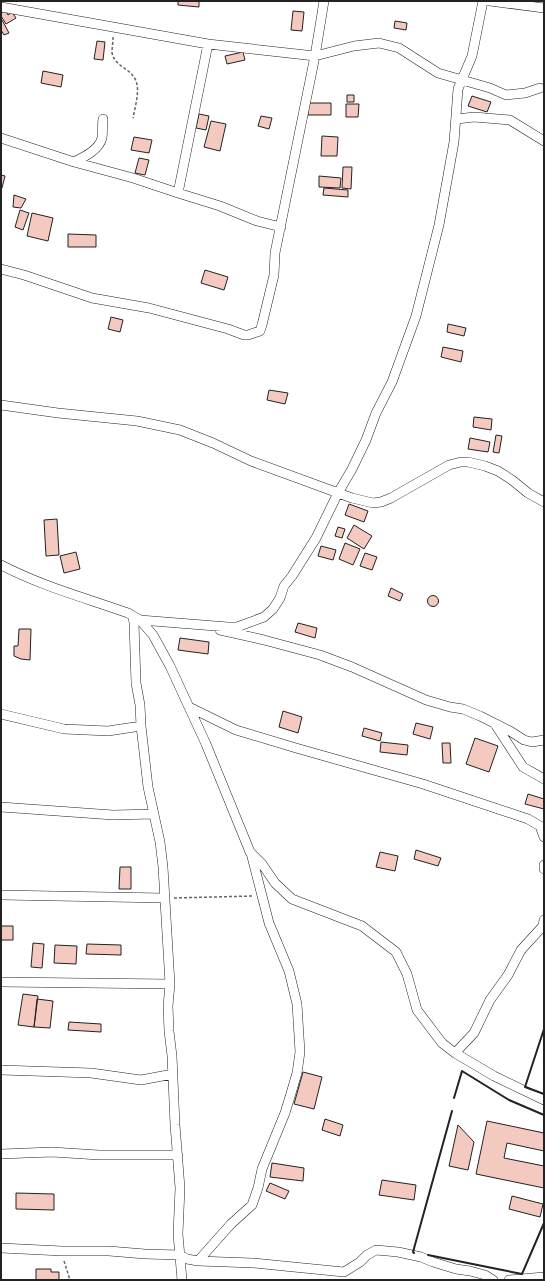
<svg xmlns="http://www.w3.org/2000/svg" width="545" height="1281" font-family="'Golos Text',sans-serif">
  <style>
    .building { fill: #f3c9c0; stroke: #222 }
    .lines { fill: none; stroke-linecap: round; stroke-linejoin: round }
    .street-casing { stroke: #222; stroke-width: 10 }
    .path { stroke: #646464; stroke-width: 1.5; stroke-dasharray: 3 2; stroke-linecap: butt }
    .street { stroke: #fff; stroke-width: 9 }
    .wall { stroke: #222; stroke-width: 2 }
  </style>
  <rect width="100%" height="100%" fill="#fff"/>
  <path class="building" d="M178,1h21v6l-21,-2z
    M5,10l3,5 4,-3 4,6 -10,6 -5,-8v-3z
    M293,11l11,1 -2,19 -11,-1z
    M1,20h1l7,13 -5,2 -3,-5z
    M395,21l12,2 -1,7 -12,-2z
    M97,41l8,1 -2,18 -9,-1z
    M243,52l2,8 -18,4 -2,-8z
    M43,71l20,4 -2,12 -20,-4z
    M347,95h7v7h-7z
    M472,96l19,6 -4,10 -19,-6z
    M308,103h23v12h-23z
    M346,104h13l-1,13h-12z
    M199,114l10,2 -3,14 -10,-2z
    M261,116l11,2 -3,11 -11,-3z
    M211,121l15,3 -6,27 -16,-4z
    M322,136l16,1 -1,19h-16z
    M134,137l18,3 -3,13 -18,-3z
    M139,158l10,2 -4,15 -10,-2z
    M343,167h9l-1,22 -9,-1z
    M1,175l4,1 -3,12h-1z
    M319,176l22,2 -1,10 -21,-1z
    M324,188l24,2v7l-25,-2z
    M14,195l12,4 -5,9 -8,-1z
    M20,210l9,3 -6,17 -8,-3z
    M32,213l21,5 -5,23 -21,-5z
    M68,234l28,1v12h-28z
    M205,270l23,7 -4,13 -23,-7z
    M111,317l12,3 -3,12 -12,-3z
    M448,324l18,4 -2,8 -17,-4z
    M443,347l20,4 -2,11 -20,-5z
    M269,390l19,3 -3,11 -18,-4z
    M474,417l18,2 -1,11 -18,-3z
    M496,435l6,1 -3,17 -6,-1z
    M470,438l20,4 -2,10 -20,-3z
    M349,504l19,7 -4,11 -19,-7z
    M57,519l2,36 -13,1 -2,-36z
    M354,525l18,11 -8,13 -17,-11z
    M338,527l7,2 -3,9 -7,-2z
    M345,543l15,6 -7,16 -14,-6z
    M321,546l15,4 -3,10 -15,-4z
    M76,552l4,17 -16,4 -4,-17z
    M365,553l12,4 -5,13 -12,-4z
    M391,588l12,6 -3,7 -12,-5z
    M427.5 601a5.5 5.5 0 1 1 11 0a5.5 5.5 0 1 1-11 0Z
    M298,623l19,5 -2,10 -20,-6z
    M19,629h12l-1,31 -9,-1 -7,-3v-10h4z
    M180,638l29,4 -1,12 -30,-4z
    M283,711l19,6 -4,16 -19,-6z
    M416,723l17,4 -3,12 -17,-5z
    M364,728l18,5 -2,8 -18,-5z
    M475,738l23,8 -9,26 -23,-8z
    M381,742l27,3 -1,10 -27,-3z
    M442,743h8l1,20h-8z
    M528,794l16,5v10l-19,-5z
    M416,850l25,8 -3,8 -24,-7z
    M380,852l18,4 -3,15 -19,-4z
    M120,867h11v22h-12z
    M1,926h12v14h-12z
    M33,943l11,1 -2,24 -11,-1z
    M87,944l34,1v10l-35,-1z
    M55,945l22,1 -1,18 -22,-1z
    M23,994l15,2 -4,31 -16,-2z
    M37,999l16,2 -3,27 -16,-1z
    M69,1022l32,2v8l-33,-2z
    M303,1072l19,5 -8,32 -20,-5z
    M325,1119l18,6 -3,11 -18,-6z
    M487,1121l57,12v18l-37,-8 -3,15 40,8v22l-68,-14z
    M458,1125l16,17 -6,28 -19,-4z
    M272,1163l32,5 -1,13 -33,-4z
    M382,1180l34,5 -2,15 -35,-5z
    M270,1183l19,8 -4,8 -19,-8z
    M16,1193l38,1v16l-38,-1z
    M512,1196l31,8 -3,13 -31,-8z
    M36,1269h15v3h8v8h-23z"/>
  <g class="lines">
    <g class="street-casing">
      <path id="street" d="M490,1l54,7
        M1,7l207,37 107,12 39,-10 25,-3 20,5 39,25 52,15 16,7 19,-2 15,-5
        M457,119l17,-2 36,3 34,21
        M1,138l73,24 59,16 45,15 42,13 37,15 24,6
        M74,162c10,-5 25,-12 28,-24 1,-6 0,-13 1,-19
        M178,193l30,-149
        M1,269l23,6 68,23 57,10 79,21 16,6h4l12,-4 2,-6 12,-50 1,-22 40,-197 9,-55
        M1,405l57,8 79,8 43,9 33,13 38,18 101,37 21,5 8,-1 10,-4 58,-33 12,-3h7l17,4 13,5 14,9 16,13 16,9
        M1,565c40,21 85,33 127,48l12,7 13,15 17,31 36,78 44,108 12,12 13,19 17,16 70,27 34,26 11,22 10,36 25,33 13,10 39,23 50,24
        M130,614l3,3 1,6 2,60 4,22 1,21 3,26 4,35 12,55 3,25 7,117 -2,22 1,25 3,25 3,69 5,63 -2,46 4,46
        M140,620l88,7h9l27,-10 9,-8 7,-11 4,-12 8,-10 24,-38 22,-45 14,-24 14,-29 10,-27 16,-31 24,-66 23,-91 15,-83 4,-53 14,-33 11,-55
        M220,630l44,10 56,15 32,12 74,33 24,7 13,2 17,7 30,15 14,9 8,2 12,-2
        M189,707l47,23 60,18 127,36 105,35 12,7 4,11
        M1,714l63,15 44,2 33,-5
        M495,724l28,43 21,12
        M1,807l112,8 41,-1
        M544,865v4
        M1,895l163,3
        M1,982l169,2
        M455,1053l19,-20 16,-33 18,-25 13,-25 22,-24 1,-6
        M1,1070l90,3 50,7 32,-6
        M1,1154l51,-2 47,3h79
        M1,1248l61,3h47l36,3 35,1 7,4 11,2 55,2 91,9 16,-10 7,-7 9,-5 22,2 23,5 12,5 23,7 14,2 15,4 8,5
        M198,1261l33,-37 21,-19 6,-17 4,-19 23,-56 7,-23 5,-17 3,-21 -3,-48 -8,-33 -20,-48 -18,-70
        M509,1280l35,-3"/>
    </g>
    <path class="path" d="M113,37c0,5 -1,11 -1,16 3,14 19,15 24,28 4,10 -1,26 -3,37
      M174,898l78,-2
      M64,1261l6,19"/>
    <use href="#street" class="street"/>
    <path class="wall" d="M544,1029l-19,58 19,7
      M454,1098l8,-27 47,29 35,15
      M414,1253l-1,-1 39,-141
      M428,1255l94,19 22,-51"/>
  </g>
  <rect width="545" height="1281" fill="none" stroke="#222222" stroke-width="4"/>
</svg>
